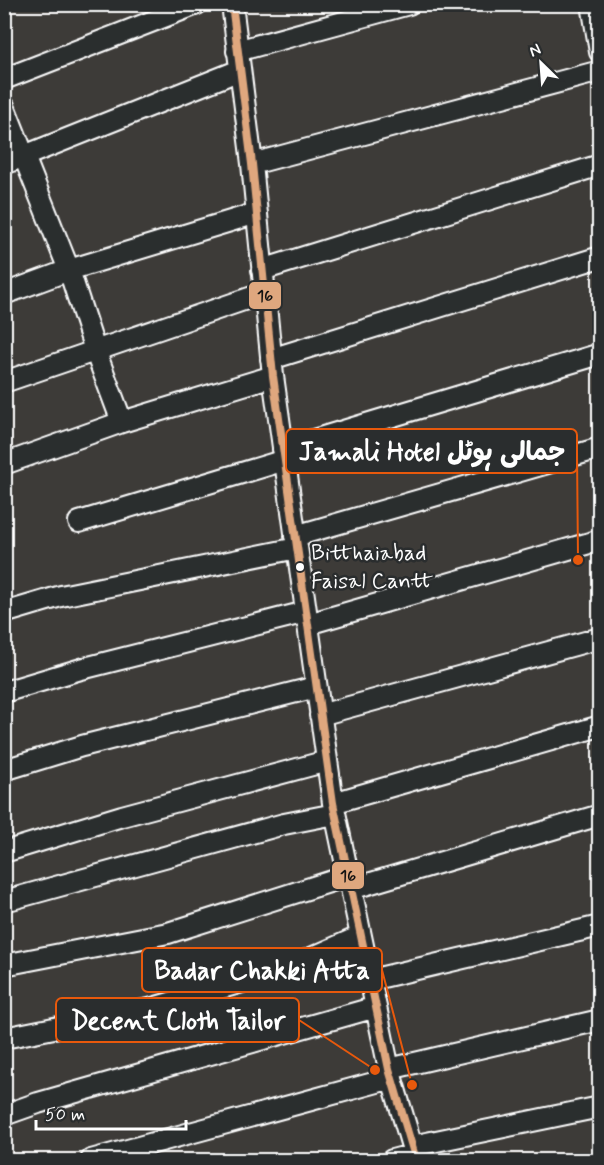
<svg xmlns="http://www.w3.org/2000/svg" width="604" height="1165" font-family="Mynerve,'Playpen Sans Arabic',sans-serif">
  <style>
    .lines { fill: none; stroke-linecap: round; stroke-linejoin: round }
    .minor-casing { stroke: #fff; stroke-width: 24 }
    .minor { stroke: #2a2d2e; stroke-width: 20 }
    .bus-1-casing { stroke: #2a2d2e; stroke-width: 12 }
    .bus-1 { stroke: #dfa77e; stroke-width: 8 }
    .bus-dot { fill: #fff; stroke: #2a2d2e; stroke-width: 2 }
    .labels { text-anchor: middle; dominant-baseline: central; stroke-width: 5; stroke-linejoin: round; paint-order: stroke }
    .bus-label { font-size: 22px; fill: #fff; stroke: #2a2d2e; text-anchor: start }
    .leader { fill: none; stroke: #e8590c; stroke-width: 2 }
    .callout-dot { fill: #e8590c; stroke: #2a2d2e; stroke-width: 2 }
    .callout { fill: #2a2d2e; stroke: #e8590c; stroke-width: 2 }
    .callout-label { font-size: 26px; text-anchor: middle; font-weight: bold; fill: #fff }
    .line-badge { stroke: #2a2d2e; stroke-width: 2 }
    .pale-badge-label { font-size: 16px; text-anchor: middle; font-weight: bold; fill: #111 }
  </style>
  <rect width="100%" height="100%" fill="#3d3b38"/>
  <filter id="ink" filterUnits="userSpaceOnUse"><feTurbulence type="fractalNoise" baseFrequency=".0167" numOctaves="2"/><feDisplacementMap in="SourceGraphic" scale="12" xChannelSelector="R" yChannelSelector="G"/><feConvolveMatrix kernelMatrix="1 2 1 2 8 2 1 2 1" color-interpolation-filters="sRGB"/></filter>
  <g filter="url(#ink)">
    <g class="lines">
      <g class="minor-casing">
        <path id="minor" d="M232,4l20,160 21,212 60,427 56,266 27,91
          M592,4l8,48
          M237,51l172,-47
          M4,79l193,-75
          M4,106l65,164 26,80 27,72
          M4,164l236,-94
          M252,164l348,-93
          M262,270l338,-105
          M4,294l65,-24 188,-57
          M271,359l329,-102
          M4,382l260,-89
          M283,449l317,-95
          M4,464l118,-42 151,-46
          M79,522l206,-62
          M295,536l305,-88
          M4,613l57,-17 236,-48
          M308,624l292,-84
          M4,692l77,-23 225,-57
          M320,715l280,-77
          M4,770l78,-24 234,-59
          M333,803l267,-77
          M4,852l118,-36 205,-55
          M351,889l249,-74
          M12,899l272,-75 51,-10
          M4,965l164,-32 180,-57
          M370,980l230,-54
          M4,1038l145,-29 135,-39 77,-34
          M389,1069l211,-49
          M4,1115l34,-12 338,-96
          M412,1146l188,-39
          M91,1160l301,-82
          M392,1160l23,-6"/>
      </g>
      <use href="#minor" class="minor"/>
      <g class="bus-1-casing">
        <path id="bus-1" d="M232,4l20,160 21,212 60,427 56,266 27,91"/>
      </g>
      <use href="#bus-1" class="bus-1"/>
    </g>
  </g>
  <circle class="bus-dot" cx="300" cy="567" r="5"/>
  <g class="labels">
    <g class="bus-label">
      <text x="311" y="554">Bitthaiabad<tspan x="311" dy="28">Faisal Cantt</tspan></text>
    </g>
  </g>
  <path class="leader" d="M578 560L577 451M412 1085L382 970M375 1070L299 1020"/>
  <g class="callout-dot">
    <circle cx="578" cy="560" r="6"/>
    <circle cx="412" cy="1085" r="6"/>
    <circle cx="375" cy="1070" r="6"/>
  </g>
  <g class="callout">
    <rect x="286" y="429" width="291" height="44" rx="6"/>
    <rect x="142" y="948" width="240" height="44" rx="6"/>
    <rect x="56" y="998" width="243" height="44" rx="6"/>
  </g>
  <g class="callout-label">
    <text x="432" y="460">Jamali Hotel جمالی ہوٹل</text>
    <text x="262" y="979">Badar Chakki Atta</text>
    <text x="178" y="1029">Decent Cloth Tailor</text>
  </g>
  <g class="line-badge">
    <rect x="248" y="281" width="34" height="29" rx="6" fill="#dfa77e"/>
    <rect x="331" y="861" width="34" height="29" rx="6" fill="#dfa77e"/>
  </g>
  <g class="pale-badge-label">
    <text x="265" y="301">16</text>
    <text x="348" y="881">16</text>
  </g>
  <rect width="604" height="1165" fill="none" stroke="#2a2d2e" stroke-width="24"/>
  <rect x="12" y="12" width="580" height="1141" fill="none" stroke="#fff" stroke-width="2" filter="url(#ink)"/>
  <g transform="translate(541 63) rotate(335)" stroke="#2a2d2e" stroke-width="4.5" paint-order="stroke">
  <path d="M0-4.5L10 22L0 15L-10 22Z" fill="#ffffff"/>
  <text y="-9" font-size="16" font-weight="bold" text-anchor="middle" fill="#ffffff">N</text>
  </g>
  <path d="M36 1120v9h150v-9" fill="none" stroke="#ffffff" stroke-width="3"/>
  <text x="45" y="1120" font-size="18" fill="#ffffff" stroke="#2a2d2e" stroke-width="4.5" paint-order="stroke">50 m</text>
</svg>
